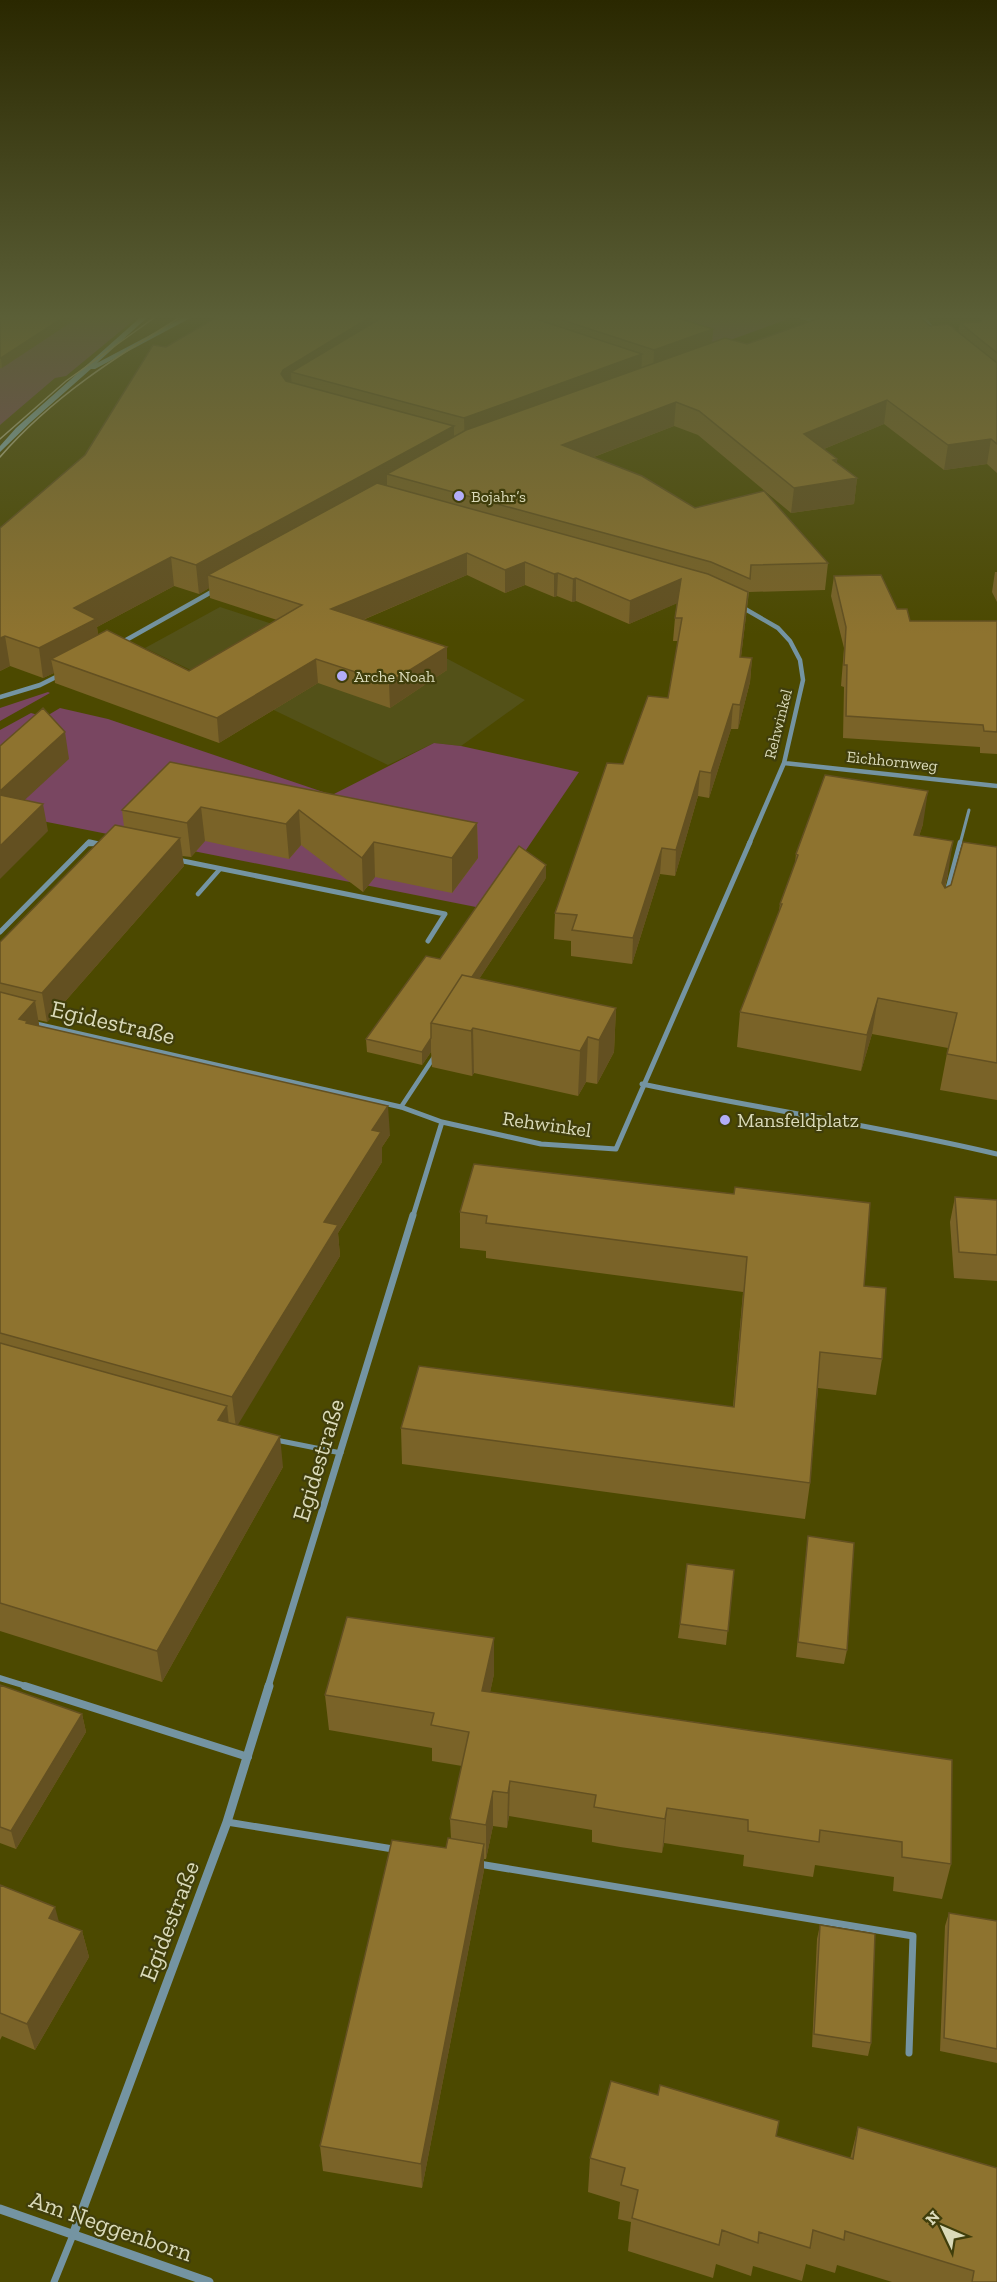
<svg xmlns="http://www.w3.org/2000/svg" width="997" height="2282" font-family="'Zilla Slab',serif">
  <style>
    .built { fill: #535118 }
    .green { fill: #794661 }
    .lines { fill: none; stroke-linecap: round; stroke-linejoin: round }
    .service-far3 { stroke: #7494a2; stroke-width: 3 }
    .service-far2 { stroke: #7494a2; stroke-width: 4.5 }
    .service-far1 { stroke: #7494a2; stroke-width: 5 }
    .service { stroke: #7494a2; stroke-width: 7 }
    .pedestrian-far1 { stroke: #7494a2; stroke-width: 6 }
    .pedestrian { stroke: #7494a2; stroke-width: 8 }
    .minor-far4 { stroke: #7494a2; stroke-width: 4 }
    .minor-far3 { stroke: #7494a2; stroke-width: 4.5 }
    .minor-far2 { stroke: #7494a2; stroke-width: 5 }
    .minor-far1 { stroke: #7494a2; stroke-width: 7 }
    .minor { stroke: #7494a2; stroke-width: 9 }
    .secondary { fill: #8cbfd5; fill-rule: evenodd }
    .tram { stroke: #c4c49d; stroke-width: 1.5 }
    .wall { fill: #7a6328; fill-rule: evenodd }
    .shaded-wall { fill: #635021 }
    .building { fill: #8e732f; stroke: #635021; stroke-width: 1.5 }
    .poi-dot { fill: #b3adf9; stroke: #403e0b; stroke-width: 2 }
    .labels { text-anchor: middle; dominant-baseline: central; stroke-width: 4.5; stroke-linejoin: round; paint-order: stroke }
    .far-poi-label { font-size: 16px; fill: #dadab9; stroke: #403e0b; text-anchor: start }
    .far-street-label { font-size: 16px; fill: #dadab9; stroke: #403e0b }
    .poi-label { font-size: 20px; fill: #dadab9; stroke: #403e0b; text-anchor: start }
    .street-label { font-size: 20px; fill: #dadab9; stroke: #403e0b }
    .near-street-label { font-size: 24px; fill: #dadab9; stroke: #403e0b }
  </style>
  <rect width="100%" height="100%" fill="#4c4900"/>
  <path class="built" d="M220,607l141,46 34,-22 130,69 -64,46 -27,-3 -46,22 -243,-117z"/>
  <path class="green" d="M0,315h140l-74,61 -11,2 -55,47z
    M476,315h300l12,4 -143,52z
    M48,692l2,1 -50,28v-13z
    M60,708l48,11 224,76 102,-52 27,3 118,26 -93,137 -459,-91 -27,26v-114l31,-17 14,4z"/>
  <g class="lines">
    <path class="service-far3" d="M960,844l9,-34"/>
    <path class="service-far2" d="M947,891l13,-49
      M198,894l22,-25
      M401,1107l33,-50"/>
    <path class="service-far1" d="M276,1440l65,13"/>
    <path class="service" d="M227,1822l166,27
      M479,1864l434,72 -4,117
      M54,2282l19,-47"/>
    <path class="pedestrian-far1" d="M0,1678l29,9"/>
    <path class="pedestrian" d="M25,1686l223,71"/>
    <path class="minor-far4" d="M796,315l22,7
      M922,315l11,15"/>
    <path class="minor-far3" d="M740,606l38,22 12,13 10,19 3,20 -19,83 -35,81
      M119,644l96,-54
      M0,697l40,-12 20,-10
      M784,763l213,23
      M87,844h10"/>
    <path class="minor-far2" d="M90,842l13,3
      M178,860l267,54 -17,27
      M0,932l89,-90
      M32,1023l369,84 41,15 -29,94
      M642,1084c118,25 238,42 355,70
      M442,1122l99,22 75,5 134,-307"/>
    <path class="minor-far1" d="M268,1687l145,-472"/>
    <path class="minor" d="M0,2209l209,73
      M73,2235l154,-413 42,-136"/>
    <path class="secondary" d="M143,315h7l-53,48 91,-48h8l-101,54h-4l-60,53 -31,30v-6l16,-18z"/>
    <path class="tram" d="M0,439l66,-58 92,-66
      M0,457c52,-60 117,-101 184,-142"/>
  </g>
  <path class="wall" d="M0,315l2,53h-2z
    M220,315h462l-7,2 38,12 -1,13 35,2 183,-18 28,7 2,-10 21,-1 16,-7v158l-10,-9 -43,6 -60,-46 -60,25 13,10v4l20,15 -3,26 -63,9 -93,-78 -24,-9 -80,31 101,51 133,55 -3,27 -76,2 -8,65 11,1 -2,24 -12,47h-7l-22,69 -11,-2 -23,80 -15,-2 -28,90 -61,-8v-15l-17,-2 1,-26 68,-149 45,-66 10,-57h-5l2,-23 2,-15 -48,21 -53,-23 -4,1 -15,-6 -3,1 -29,-12 -20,8 -38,-18 -104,45 84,50 -57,38 -72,-25 -99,60 -164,-60 -1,-10 -11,5 -33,-12 -10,5v-143l85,-73 81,-108zM174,586l25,8 10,-6 1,10 67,22 -88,51 -91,-36 -1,-8z
    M995,572h2v30l-5,-10z
    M834,576l63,33 13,12h87v133l-17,-1v-6l-137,-9 1,-51 -3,-1 3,-38 -13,-52z
    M170,762l307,61 1,35 -26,35 -77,-16 -12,15 -62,-47 -12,14 -84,-18 -14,16 -9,-1 2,10 -137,156 -9,-2 1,6 351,109 -8,12v15l-44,71 2,23 -103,169 46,42 -121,215 -162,-51v-689l124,-115 -2,-17z
    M923,824l-4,12 29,38 -3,14 6,-3 46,-38v253l-57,-10 8,-42 -76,-14 -11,37 -124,-24 3,-35 39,-101 1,-7 15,-41 1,-9z
    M546,878l-67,101 137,29 -2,44 -17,32 -11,-2 -8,14 -104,-23 -2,3 -40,-9 -1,-15 -9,13 -55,-13 -1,-13 74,-80z
    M474,1164l390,122 18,73 -6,36 -58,-7 -8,95 -5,36 -403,-55 -1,-36 332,-21 10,-115 -257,-34v-7l-26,-3v-36z
    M955,1197l42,3v81l-43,-3 -4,-56z
    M808,1536l39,114 -3,14 -48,-7z
    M734,1570l-8,75 -48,-7 2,-14z
    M494,1638v36l-4,18 462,68 -1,104 -9,35 -49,-8 1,-14 -79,-12 -2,12 -70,-11 1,-11 -80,-12 -2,10 -42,-6 -28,-5v-12l-83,-14 -2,12 -14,-2 -7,33h-2v11l-62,318 -99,-17 -3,-25 131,-307 -1,-20 12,-53 -30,-5v-13l-103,-18 -4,-35z
    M0,1685l82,29 4,18 -70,117 -16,-6z
    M0,1885l59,37 23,9 7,26 -54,93 -33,-14 -2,4z
    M949,1913l48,8v142l-57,-12 5,-125z
    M820,1925l51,118 -3,13 -56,-9 5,-108z
    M858,2127l139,155h-105l-55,-17 -2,8 -29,-9 -4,17 -49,-15 -2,10 -35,-12 -3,14 -85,-27 3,-29 -13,-3 2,-17 -32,-10 2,-34 186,-22 74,23z"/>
  <path class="shaded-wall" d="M67,315h15l-80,53 -1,-10z
    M635,315h47l-48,16z
    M372,316l1,25 -82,31 1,19 -11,-17 2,-4z
    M713,329l-2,27 -58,22 1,-28z
    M642,354l-1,28 -176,65 -1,-29z
    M887,400l-3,24 -82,34 2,-24z
    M676,402l-2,24 -112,43v-24z
    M454,426v26l-67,22v15l-179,86 1,13 -10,6 -3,-29z
    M991,439l-4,25 -43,6 4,-25z
    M837,459l-2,23 22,-4 -3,26 -63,9 3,-25 39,-28z
    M467,553v22l-135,58 -1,-24z
    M171,557l3,29 -77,41 3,22 -49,10 3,14 -11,5 -4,-30 35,-40z
    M525,562v23l-20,8v-23z
    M558,573l-1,23 -3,1v-23z
    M576,578v23l-4,1 1,-23z
    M681,579l-1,23 -51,22 1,-23z
    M748,592l-2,23 -8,66 2,-24z
    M5,636l5,30 -10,5v-33z
    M447,647v23l-57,38 -1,-25z
    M752,658l-2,24 -12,47 2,-24z
    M316,659l2,24 -99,60 -2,-25z
    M733,704l-2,25 -22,69 2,-25z
    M65,732l4,27 -68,63 -1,-6v-25z
    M700,771l-2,25 -23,80 1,-26z
    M928,791l-5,33 -14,44 5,-33z
    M43,804l5,27 -48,48v-33z
    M201,807l4,34 -14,16 -4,-34z
    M299,810l2,35 -12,14 -3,-35z
    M477,823l1,35 -26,35v-35z
    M180,838l4,28 -137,156 -5,-29z
    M953,841l-5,33 -11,43 5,-34z
    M374,842l1,35 -12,15 -1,-34z
    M662,848l-2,26 -28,90 1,-26z
    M546,865v13l-98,148 -8,-1z
    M878,998l-6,36 -11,37 6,-36z
    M35,1001l5,29 -21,-11z
    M616,1008l-2,44 -17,32 2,-44z
    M473,1028l1,45 -2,3 -1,-45z
    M588,1037l-2,45 -8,14 2,-45z
    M431,1038v14l-9,13v-13z
    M388,1106l2,29 -8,12v15l-44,71 2,23 -104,172 -4,-31 140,-267z
    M227,1406l3,30 -12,-16z
    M280,1436l3,31 -121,215 -5,-31z
    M494,1638v36l-11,52 -1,-35z
    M82,1714l4,18 -70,117 -5,-18z
    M510,1781l-1,35 -2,12 1,-35z
    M493,1791v35l-7,33v-34z
    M667,1808l-3,35 -2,10 3,-34z
    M484,1844v26l-62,318 -1,-24z
    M55,1907l7,26 -13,-15z
    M82,1931l7,26 -54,93 -8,-26z"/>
  <path class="building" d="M0,315h67l-66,43h-1z
    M220,315h145l7,1 -89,54 -2,4 5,7 168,45 -258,139 -25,-8 -97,51 22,11 -57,29 -34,-12 -5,2v-110l85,-73 68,-110 13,2z
    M386,315h138l118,39 -178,64 -173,-46z
    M547,315h121l45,14 -59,21z
    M828,315h89l13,11 18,-2 49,39v81l-6,-5 -43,6 -61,-45 -83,34 33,25 -4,1 24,18 -63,10 -95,-77 -23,-9 -114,43 80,31 53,32 69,-17 64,72 -77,2 -1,14 -39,-17 -324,-88 79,-44 259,-92 22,6z
    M983,315h14v38l-37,-30 21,-1z
    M377,483l331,91 40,18 -8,65 12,1 -12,47 -7,-1 -22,69 -11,-2 -24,79 -14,-2 -29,90 -61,-8 5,-15 -22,-2 52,-150 16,1 25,-68 20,2 14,-80h-7l6,-39 -51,22 -54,-23 -3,1 -15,-6 -4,1 -29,-12 -20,8 -38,-17 -136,56 116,38 -58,36 -73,-24 -99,59 -166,-59 56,-29 82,41 113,-66 -94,-30z
    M881,575l16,34h10l3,12h87v111l-13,-1 -1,-6 -137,-9 1,-51h-3l2,-38 -12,-51z
    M43,708l22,24 -65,59v-45z
    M170,762l307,61 -25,35 -78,-16 -12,16 -63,-48 -13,14 -85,-17 -14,16 -65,-13z
    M825,775l103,16 -14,44 39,6 -11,42 3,5 6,-3 12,-43 34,5v216l-50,-9 10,-41 -79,-15 -11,37 -127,-23 42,-108h-2l18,-49 -2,-1z
    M0,795l43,9 -43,42z
    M115,825l65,13 -138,155 -42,-10v-41z
    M519,846l27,19 -74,112 -10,-2 -31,48v15l-9,14 -56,-13 60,-83 14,3z
    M462,975l154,33 -17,32 -11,-3 -8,14 -107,-23 -2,3 -40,-8z
    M0,992l35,9 -16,18 8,2 -1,2 362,83 -16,24 9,2 -57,90 14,3 -106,172 -232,-64z
    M474,1164l260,30 1,-7 135,16 -6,83 22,2 -4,71 -62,-7 -10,131 -409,-55 18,-62 315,41 13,-150 -261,-34 1,-7 -27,-4z
    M955,1197l42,3v55l-38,-3z
    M0,1343l227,63 -9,14 62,16 -123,215 -157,-48z
    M808,1536l46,7 -7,107 -49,-8z
    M687,1564l47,6 -6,61 -48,-7z
    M347,1617l147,21 -12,53 470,69 -1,104 -49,-7v-15l-82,-12 -1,12 -71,-11v-11l-81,-12 -2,11 -42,-7 -29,-5 2,-12 -86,-14 -2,12 -15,-2 -7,34 -36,-6 19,-87 -38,-7 3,-12 -109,-18z
    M0,1685l82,29 -71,117 -11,-4z
    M448,1838l36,6 -63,320 -101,-18 72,-306 54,8z
    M0,1885l55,22 -6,11 33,13 -55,93 -27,-11z
    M949,1913l48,8v128l-53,-11z
    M820,1925l55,9 -4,109 -57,-9z
    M611,2081l47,14 2,-10 119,36 -3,15 77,23 5,-32 139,41v114h-25l2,-11 -129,-40 -1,9 -31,-10 -3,18 -51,-16 -1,11 -36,-13 -3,15 -87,-27 6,-28 -17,-5 4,-17 -35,-10z"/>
  <linearGradient id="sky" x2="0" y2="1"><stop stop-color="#2a2800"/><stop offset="0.5" stop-color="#5b5f37"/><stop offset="1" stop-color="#5b5f37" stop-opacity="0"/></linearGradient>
  <rect width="997" height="634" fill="url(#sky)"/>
  <g class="poi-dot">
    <circle cx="459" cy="496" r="6"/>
    <circle cx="342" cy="676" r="6"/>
    <circle cx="725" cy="1120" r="6"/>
  </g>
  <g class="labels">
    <g class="far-poi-label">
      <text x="471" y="496">Bojahr’s</text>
      <text x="354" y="676">Arche Noah</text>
    </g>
    <g class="far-street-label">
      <text transform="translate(778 724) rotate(-76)">Rehwinkel</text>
      <text transform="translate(892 761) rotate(6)">Eichhornweg</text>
    </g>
    <g class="poi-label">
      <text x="737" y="1120">Mansfeldplatz</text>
    </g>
    <g class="street-label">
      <text transform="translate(547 1124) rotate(8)">Rehwinkel</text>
    </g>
    <g class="near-street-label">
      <text transform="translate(113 1022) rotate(13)">Egidestraße</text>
      <text transform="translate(318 1460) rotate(-73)">Egidestraße</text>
      <text transform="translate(169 1921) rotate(-69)">Egidestraße</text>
      <text transform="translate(111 2226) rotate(19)">Am Neggenborn</text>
    </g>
  </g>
  <g transform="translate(943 2228) rotate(314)" stroke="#403e0b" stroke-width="4.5" paint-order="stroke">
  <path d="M0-4.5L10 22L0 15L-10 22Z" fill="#dadab9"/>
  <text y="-9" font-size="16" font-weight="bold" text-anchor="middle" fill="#dadab9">N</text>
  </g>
</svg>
